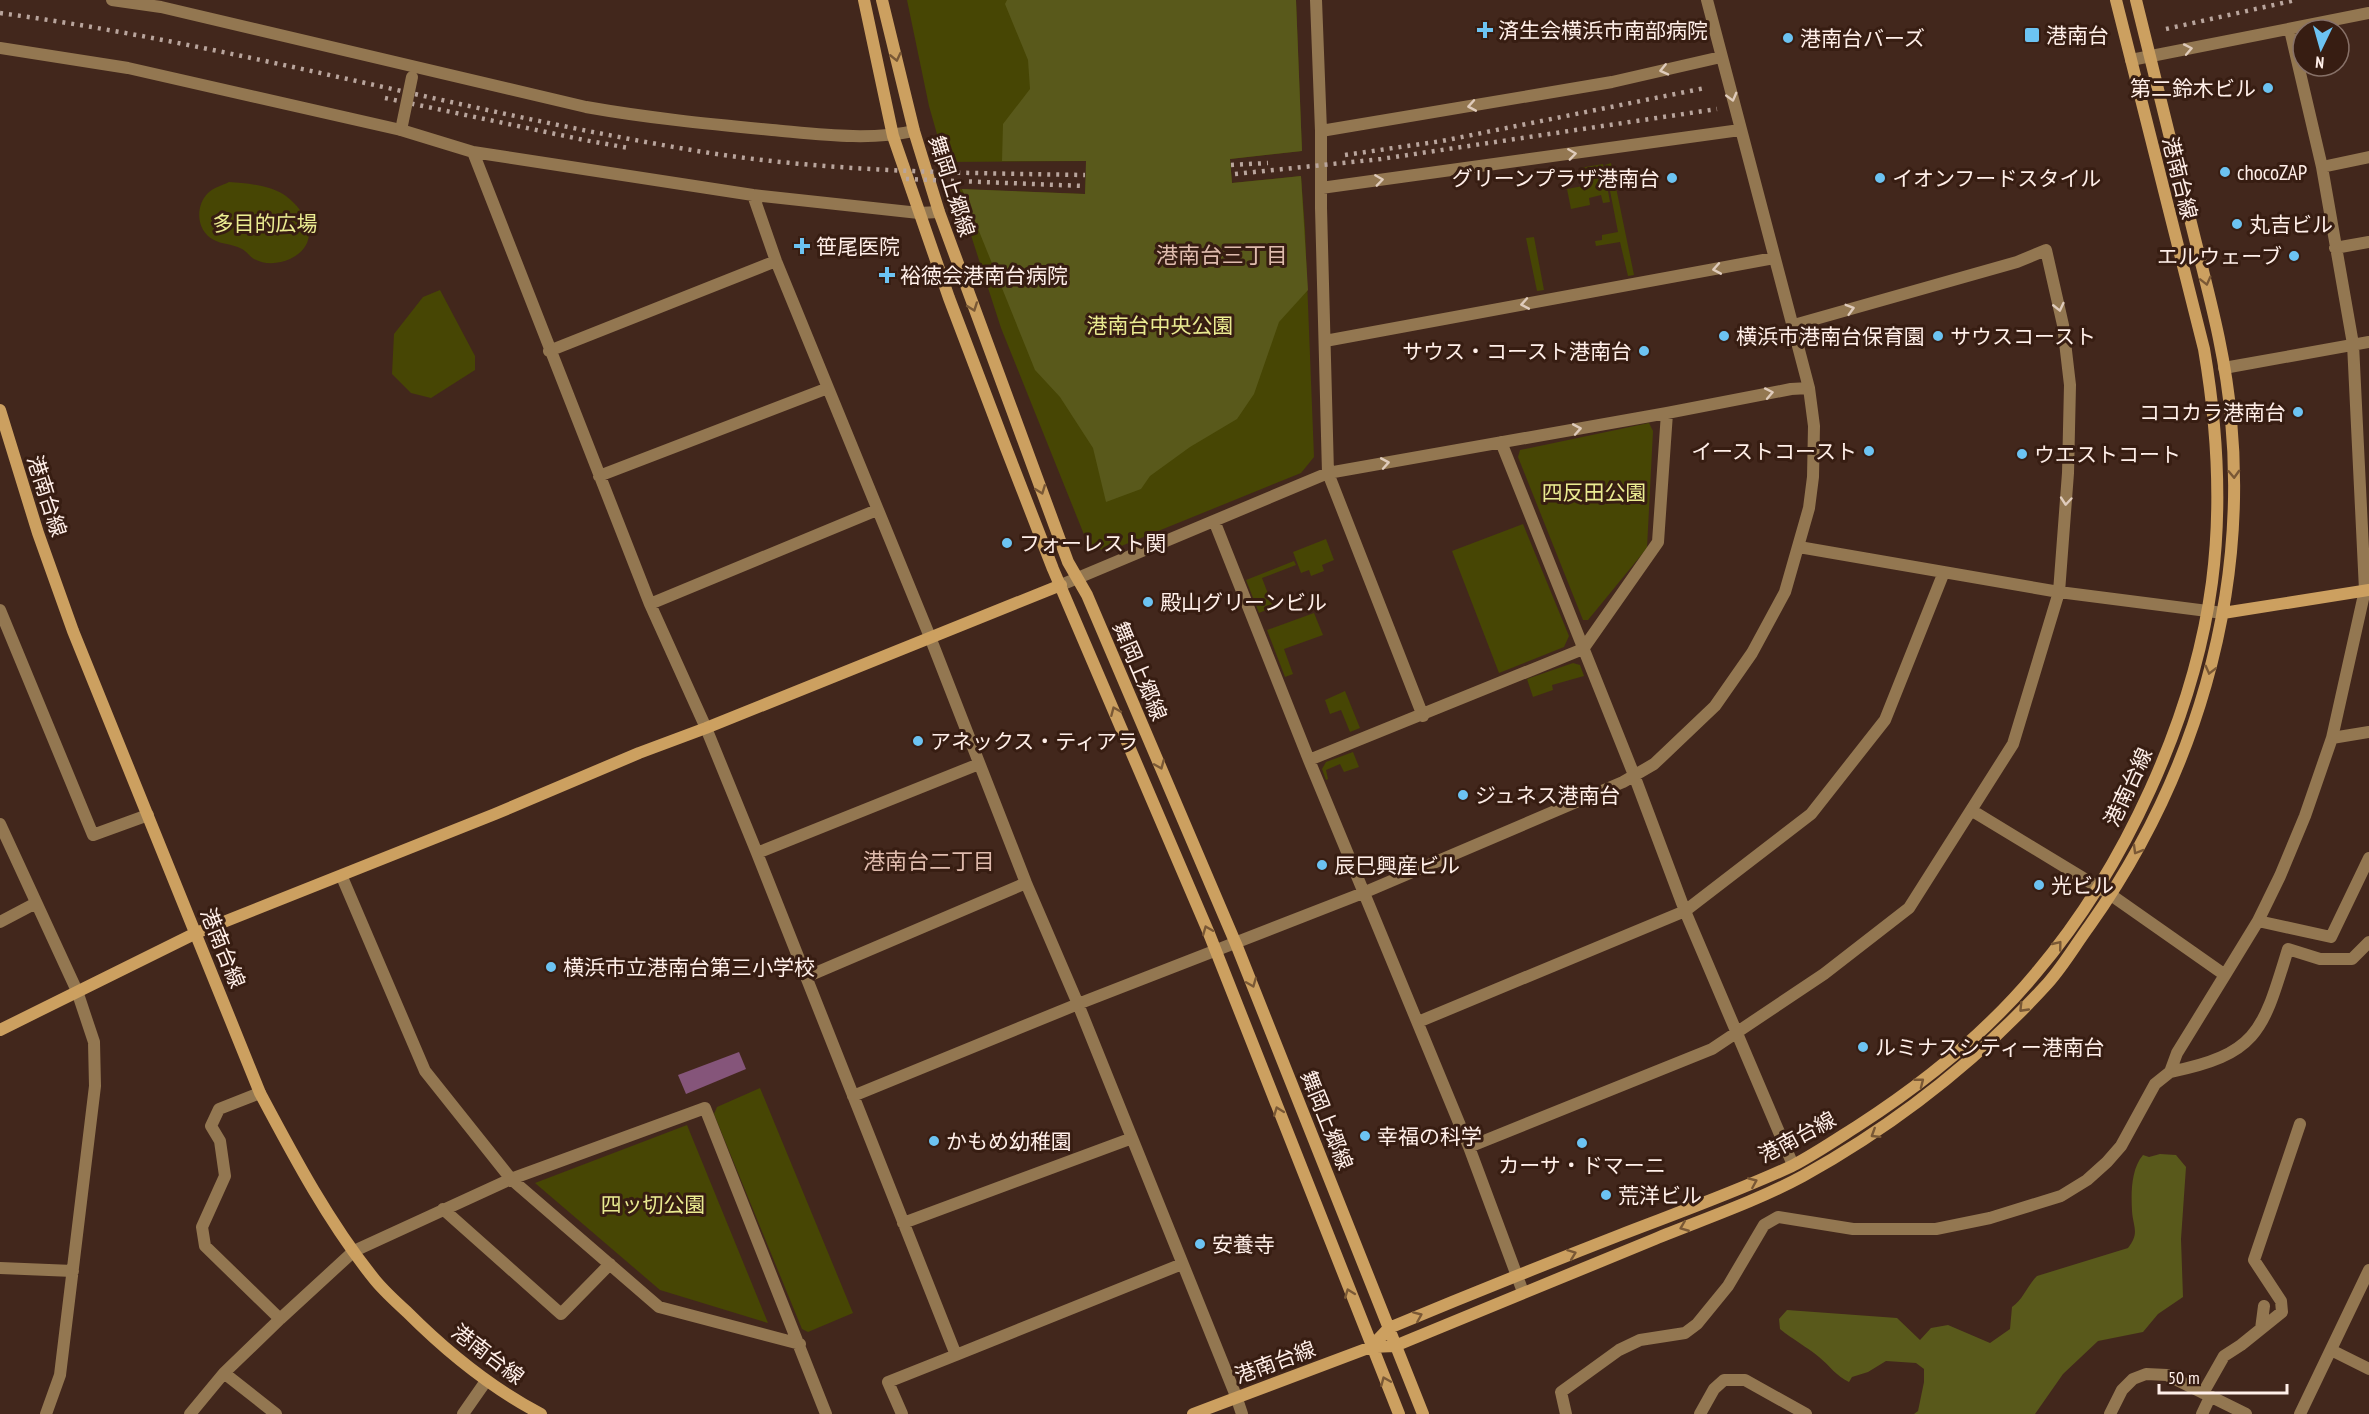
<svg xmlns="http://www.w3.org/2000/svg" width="2369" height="1414" font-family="'PT Sans Narrow','Noto Sans JP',sans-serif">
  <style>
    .green { fill: #474604 }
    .forest { fill: #59591b }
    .water { fill: #85557a }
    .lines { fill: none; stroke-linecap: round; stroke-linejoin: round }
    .street { stroke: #937751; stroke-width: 12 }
    .secondary { stroke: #cca060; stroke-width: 12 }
    .rail { stroke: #b9a59d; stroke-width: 4.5; stroke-dasharray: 3 6; stroke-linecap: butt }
    .street-bridge { stroke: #937751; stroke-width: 12 }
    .oneway { stroke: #dfcbbb }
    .oneway2 { stroke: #7a5835 }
    .poi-dot { fill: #6cc3f2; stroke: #371d12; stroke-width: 2 }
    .labels { text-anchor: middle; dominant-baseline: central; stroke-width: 6; stroke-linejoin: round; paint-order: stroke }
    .poi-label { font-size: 21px; fill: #ffefe9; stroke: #371d12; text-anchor: start }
    .street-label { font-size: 21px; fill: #ffefe9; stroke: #371d12 }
    .park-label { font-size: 21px; fill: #eaeb91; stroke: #371d12 }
    .neighbourhood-label { font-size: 22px; fill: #dfbbad; stroke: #371d12 }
  </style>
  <rect width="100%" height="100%" fill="#42271c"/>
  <path class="green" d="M907,0h389l6,151 -72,8 2,24 69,-7 4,53 9,228 -13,16 -192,78 -20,-4 -88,-219 -45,-139 129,5 2,-33 -142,1 -16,-56z
    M1611,163l23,112 -6,1 -8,-34 -24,4 -1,-5 7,-1v-5l16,-3 -13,-67z
    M1603,164l7,38 -7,1 -2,-8 -12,3 1,7 -19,4 -4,-20 16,-3 -3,-18z
    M229,182c16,1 39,3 54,12 23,15 41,49 7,65 -11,5 -25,6 -36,0 -5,-3 -8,-9 -14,-11 -8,-4 -19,-4 -26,-8 -18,-9 -19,-34 -6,-47 5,-5 15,-8 21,-11z
    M1534,237l10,53 -7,1 -11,-53z
    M440,290l35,66v14l-44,28 -20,-5 -19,-19 2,-40 29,-37z
    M1649,423l4,8 -6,117 -59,72h-5l-65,-163 2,-7z
    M1523,524l46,112 -5,11 -65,26 -47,-122z
    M1326,539l8,21 -12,5 2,6 -13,5 -2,-6 -8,3 -8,-21z
    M1294,561l2,4 -34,13 11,29 -14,6 -13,-33z
    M1314,613l9,22 -39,14 9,25 -8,3 -18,-47z
    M1573,663l7,2 4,11 -32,9 1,5 -20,7 -6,-18z
    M1345,691l15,37 -10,4 -9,-22 -11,4 -5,-14z
    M1353,752l6,15 -15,5 -4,-8 -14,6 2,9 -2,1 -4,-11 4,-7z
    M760,1088l93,225 -45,19 -6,-3 -88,-215 3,-7z
    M687,1125l81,198 -108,-33 -125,-107z"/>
  <path class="forest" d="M1007,0h289l6,151 -72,8 2,24 69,-7 7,114 -29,32 -25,72 -17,25 -47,28 -40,29 -9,13 -35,13 -13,-54 -33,-51 -25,-27 -73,-181 123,5 1,-33h-84l1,-37 27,-35 -2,-29 -23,-56z
    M2160,1154l16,1 10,12 -5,72 2,58 -25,17 -15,18 -45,9 -35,33 -28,40h-121l4,-3 6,-29v-13l-8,-6 -30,-2 -18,11 -16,5 -3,5c-13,-6 -19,-16 -30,-25 -12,-10 -27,-18 -39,-28l-1,-10 8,-9 110,8 23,22 11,-12 17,-3 42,18 20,-14 2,-22c11,-7 15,-21 25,-31l91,-28c12,-15 5,-21 4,-37 -1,-18 -1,-42 11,-56l6,2z"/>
  <path class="water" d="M739,1052l7,17 -60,25 -8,-19z"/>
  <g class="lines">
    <path class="street" d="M112,0l49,7 425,100c62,11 123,17 186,23 46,4 96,11 142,1
      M1316,0l5,131v77l7,265 95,243
      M0,48l128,20 273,62 72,22 280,43 166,18 20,-1
      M2131,60l238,-47
      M1321,131l291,-49 109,-25
      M473,152l177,452 56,124 51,125 199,502 226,-91
      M2322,167l47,-10
      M1321,188l419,-58
      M753,195l23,66 154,376 96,246 52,121 158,392 6,18
      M2335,248l34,-6
      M1325,341l449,-83
      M549,351l227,-90
      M2224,368l145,-26
      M1501,442l133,333 51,136 108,254
      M599,476l229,-88
      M1215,523l94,237 160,387 54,145
      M1799,547l260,45 164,21
      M1061,585l267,-112 339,-60 124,-24 18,-1
      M650,604l227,-94
      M0,610l93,225 55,-20
      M2332,738l37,-6
      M1309,760l274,-111 75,-107 9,-129
      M0,824l77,167 17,51 1,44 -35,289 -14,39
      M757,853l222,-89
      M342,877l83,194 86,108 148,128 141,37
      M2258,921l73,16 38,-79
      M0,922l36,-19
      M2225,975l33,-54 22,-45 25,-60 27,-78 33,-148 -12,-246 -31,-177 -32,-137
      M806,977l220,-94
      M1418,1022l267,-111 126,-97 74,-94 59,-148
      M2170,1072c89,-18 93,-42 118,-123l32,10h32l17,-17
      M260,1093l-41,16 -8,17 9,15 5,35 -23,51 3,19 75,73
      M853,1096l225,-92 285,-111 260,-111 31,-18 61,-58 37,-53 33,-61 24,-84 4,-31 1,-51 -5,-38 -102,-388
      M1469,1147l243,-98 112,-75 85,-66 104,-164 46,-152 9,-119 2,-88 -7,-60 -17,-75 -29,12 -223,63
      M443,1209l118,105 49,-50
      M903,1223l229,-85
      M0,1268l73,3
      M2261,1329l3,-23
      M2331,1350l38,19
      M224,1373l52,41
      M2203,1393l21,-37 17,-11 41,-33 -1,-11 -27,-41 46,-136
      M190,1414l34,-41 56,-54 74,-68 157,-72 194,-71 121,306
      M463,1414l23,-33
      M902,1414l-14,-32 68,-27
      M1566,1414l-5,-22 58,-42 21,-10 45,-7 12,-9 31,-38 36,-61 14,-8 75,12h83l54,-11 71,-22 26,-16 20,-18 14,-16 34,-62 15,-12 7,-19 48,-78 -114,-80 -140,-85
      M1700,1414l14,-25 10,-9h21l61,34
      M2110,1414l12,-24 11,-11 13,-5 21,1 79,39
      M2202,1414l8,-17
      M2300,1414l69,-144"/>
    <path class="secondary" d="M864,0l29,136 56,162 57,150 47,121 155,362 191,483
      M882,0l32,131 25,81 129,350 19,33 149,349 187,470
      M0,410l38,123 35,98 187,462c34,64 69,130 115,187 9,11 21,22 32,32 40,40 84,76 134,102
      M2223,613l146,-23
      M0,1030l196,-97 299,-119 144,-61 67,-25 355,-143
      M1371,1347l18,-19c77,-32 154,-63 231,-93 57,-22 116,-43 172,-69 23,-12 45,-27 67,-41 65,-42 127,-92 177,-152 88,-104 158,-255 176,-391 10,-77 5,-157 -8,-233l-88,-349
      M1193,1414l178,-67 24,-1 12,-5c82,-34 165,-68 248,-102 49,-20 102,-38 148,-63 92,-51 174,-115 245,-193 16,-18 28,-39 42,-58 104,-147 158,-326 141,-506 -5,-63 -22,-124 -37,-184 -19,-79 -39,-157 -58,-235"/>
    <path class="rail" d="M0,13c239,32 472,102 710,140 124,19 250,20 375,22
      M2166,29l130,-29
      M385,98l199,42 45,8
      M1345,155l97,-14 263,-53
      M1231,165l37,-2
      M1235,174l146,-15 336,-50
      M906,179l178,7"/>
    <path class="street-bridge" d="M401,130l11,-53"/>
  </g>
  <defs><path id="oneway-chevron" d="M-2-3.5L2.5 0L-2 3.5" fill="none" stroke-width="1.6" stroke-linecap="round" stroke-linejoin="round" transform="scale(1.5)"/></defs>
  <g class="oneway">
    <use href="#oneway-chevron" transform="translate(2188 49) rotate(-11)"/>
    <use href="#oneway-chevron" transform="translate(1664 70) rotate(167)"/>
    <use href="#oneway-chevron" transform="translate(1732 97) rotate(75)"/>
    <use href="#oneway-chevron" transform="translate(1472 106) rotate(170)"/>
    <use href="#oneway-chevron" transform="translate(1572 154) rotate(-8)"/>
    <use href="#oneway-chevron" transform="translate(1379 180) rotate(-8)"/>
    <use href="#oneway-chevron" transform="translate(1717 269) rotate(170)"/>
    <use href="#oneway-chevron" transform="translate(1525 304) rotate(170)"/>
    <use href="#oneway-chevron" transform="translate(2059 307) rotate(77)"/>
    <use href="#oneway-chevron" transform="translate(1850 309) rotate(-16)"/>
    <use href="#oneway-chevron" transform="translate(1769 393) rotate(-11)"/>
    <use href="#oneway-chevron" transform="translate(1577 429) rotate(-10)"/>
    <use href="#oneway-chevron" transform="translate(1385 463) rotate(-10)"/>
    <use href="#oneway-chevron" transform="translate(2066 501) rotate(95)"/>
  </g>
  <g class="oneway2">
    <use href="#oneway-chevron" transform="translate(896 57) rotate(77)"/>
    <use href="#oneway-chevron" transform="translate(2206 281) rotate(76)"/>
    <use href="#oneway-chevron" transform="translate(973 307) rotate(70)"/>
    <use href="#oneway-chevron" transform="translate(2234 474) rotate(88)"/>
    <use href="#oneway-chevron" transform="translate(1041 490) rotate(69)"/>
    <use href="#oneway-chevron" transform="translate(2210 670) rotate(104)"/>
    <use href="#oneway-chevron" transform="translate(1115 711) rotate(-113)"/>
    <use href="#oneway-chevron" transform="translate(1160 765) rotate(67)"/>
    <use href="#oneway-chevron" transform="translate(2137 850) rotate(120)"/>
    <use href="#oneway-chevron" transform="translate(1207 930) rotate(-112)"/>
    <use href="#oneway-chevron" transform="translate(2058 945) rotate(-51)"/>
    <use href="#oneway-chevron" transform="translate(1252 983) rotate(68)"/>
    <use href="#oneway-chevron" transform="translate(2023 1008) rotate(134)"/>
    <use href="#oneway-chevron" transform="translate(1920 1082) rotate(-38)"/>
    <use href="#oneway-chevron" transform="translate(1278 1111) rotate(-111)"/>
    <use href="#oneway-chevron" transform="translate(1875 1134) rotate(148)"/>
    <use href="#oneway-chevron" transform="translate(1753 1182) rotate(-23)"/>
    <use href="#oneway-chevron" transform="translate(1684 1227) rotate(158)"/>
    <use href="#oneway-chevron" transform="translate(1572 1254) rotate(-21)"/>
    <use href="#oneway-chevron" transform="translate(1349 1293) rotate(-111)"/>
    <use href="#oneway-chevron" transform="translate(1418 1316) rotate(-23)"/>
    <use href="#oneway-chevron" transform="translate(1385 1381) rotate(-113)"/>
  </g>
  <g class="poi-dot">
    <path d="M1482 21h6v6h6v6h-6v6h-6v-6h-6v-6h6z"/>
    <rect x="2024" y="27" width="16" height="16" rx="3"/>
    <circle cx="1788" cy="38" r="6"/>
    <circle cx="2268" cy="88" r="6"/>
    <circle cx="2225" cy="172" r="6"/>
    <circle cx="1672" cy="178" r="6"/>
    <circle cx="1880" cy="178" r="6"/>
    <circle cx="2237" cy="224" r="6"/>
    <path d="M799 237h6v6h6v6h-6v6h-6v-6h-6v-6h6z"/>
    <circle cx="2294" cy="256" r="6"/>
    <path d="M884 266h6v6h6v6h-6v6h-6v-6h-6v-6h6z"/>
    <circle cx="1724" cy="336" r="6"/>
    <circle cx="1938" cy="336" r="6"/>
    <circle cx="1644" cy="351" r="6"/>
    <circle cx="2298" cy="412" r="6"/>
    <circle cx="1869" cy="451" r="6"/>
    <circle cx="2022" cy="454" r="6"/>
    <circle cx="1007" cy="543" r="6"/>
    <circle cx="1148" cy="602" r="6"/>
    <circle cx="918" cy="741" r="6"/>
    <circle cx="1463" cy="795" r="6"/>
    <circle cx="1322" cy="865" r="6"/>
    <circle cx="2039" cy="885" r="6"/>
    <circle cx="551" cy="967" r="6"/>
    <circle cx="1863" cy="1047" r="6"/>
    <circle cx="1365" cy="1136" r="6"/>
    <circle cx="934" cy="1141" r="6"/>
    <circle cx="1582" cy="1143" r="6"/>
    <circle cx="1606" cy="1195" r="6"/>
    <circle cx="1200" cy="1244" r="6"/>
  </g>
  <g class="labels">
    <g class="poi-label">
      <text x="1498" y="30">済生会横浜市南部病院</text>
      <text x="2046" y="35">港南台</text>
      <text x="1800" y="38">港南台バーズ</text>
      <text x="2256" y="88" text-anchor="end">第二鈴木ビル</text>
      <text x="2237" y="172">chocoZAP</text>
      <text x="1660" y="178" text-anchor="end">グリーンプラザ港南台</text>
      <text x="1892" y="178">イオンフードスタイル</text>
      <text x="2249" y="224">丸吉ビル</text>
      <text x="816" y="246">笹尾医院</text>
      <text x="2282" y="256" text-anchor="end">エルウェーブ</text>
      <text x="900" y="275">裕徳会港南台病院</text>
      <text x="1736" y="336">横浜市港南台保育園</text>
      <text x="1950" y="336">サウスコースト</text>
      <text x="1632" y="351" text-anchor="end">サウス・コースト港南台</text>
      <text x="2286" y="412" text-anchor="end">ココカラ港南台</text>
      <text x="1857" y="451" text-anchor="end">イーストコースト</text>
      <text x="2034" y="454">ウエストコート</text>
      <text x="1019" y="543">フォーレスト関</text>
      <text x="1160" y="602">殿山グリーンビル</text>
      <text x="930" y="741">アネックス・ティアラ</text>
      <text x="1475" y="795">ジュネス港南台</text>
      <text x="1334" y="865">辰巳興産ビル</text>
      <text x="2051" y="885">光ビル</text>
      <text x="563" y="967">横浜市立港南台第三小学校</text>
      <text x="1875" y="1047">ルミナスシティー港南台</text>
      <text x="1377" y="1136">幸福の科学</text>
      <text x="946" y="1141">かもめ幼稚園</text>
      <text x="1582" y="1165" text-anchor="middle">カーサ・ドマーニ</text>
      <text x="1618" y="1195">荒洋ビル</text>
      <text x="1212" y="1244">安養寺</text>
    </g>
    <g class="street-label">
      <text transform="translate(2180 178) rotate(76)">港南台線</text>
      <text transform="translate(952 186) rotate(72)">舞岡上郷線</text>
      <text transform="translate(47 496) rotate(72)">港南台線</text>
      <text transform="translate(1140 671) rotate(67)">舞岡上郷線</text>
      <text transform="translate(2128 787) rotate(-65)">港南台線</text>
      <text transform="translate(223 948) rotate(68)">港南台線</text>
      <text transform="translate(1327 1120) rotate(68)">舞岡上郷線</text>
      <text transform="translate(1797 1137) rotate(-28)">港南台線</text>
      <text transform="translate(488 1354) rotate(37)">港南台線</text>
      <text transform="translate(1275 1362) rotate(-20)">港南台線</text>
    </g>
    <g class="park-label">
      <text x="265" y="223">多目的広場</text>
      <text x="1160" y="325">港南台中央公園</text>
      <text x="1594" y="492">四反田公園</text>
      <text x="653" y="1204">四ッ切公園</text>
    </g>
    <g class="neighbourhood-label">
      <text x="1222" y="255">港南台三丁目</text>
      <text x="929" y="861">港南台二丁目</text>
    </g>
  </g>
  <g transform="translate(2321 48) rotate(185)"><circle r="28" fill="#371d12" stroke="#877168" stroke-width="1.5"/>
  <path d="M0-4.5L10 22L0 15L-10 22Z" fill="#6cc3f2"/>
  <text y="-9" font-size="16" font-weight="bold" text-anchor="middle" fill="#ffefe9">N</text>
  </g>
  <path d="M2159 1384v9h128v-9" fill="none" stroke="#ffefe9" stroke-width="3"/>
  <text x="2168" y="1384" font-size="18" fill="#ffefe9" stroke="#371d12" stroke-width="4.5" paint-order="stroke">50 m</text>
</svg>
